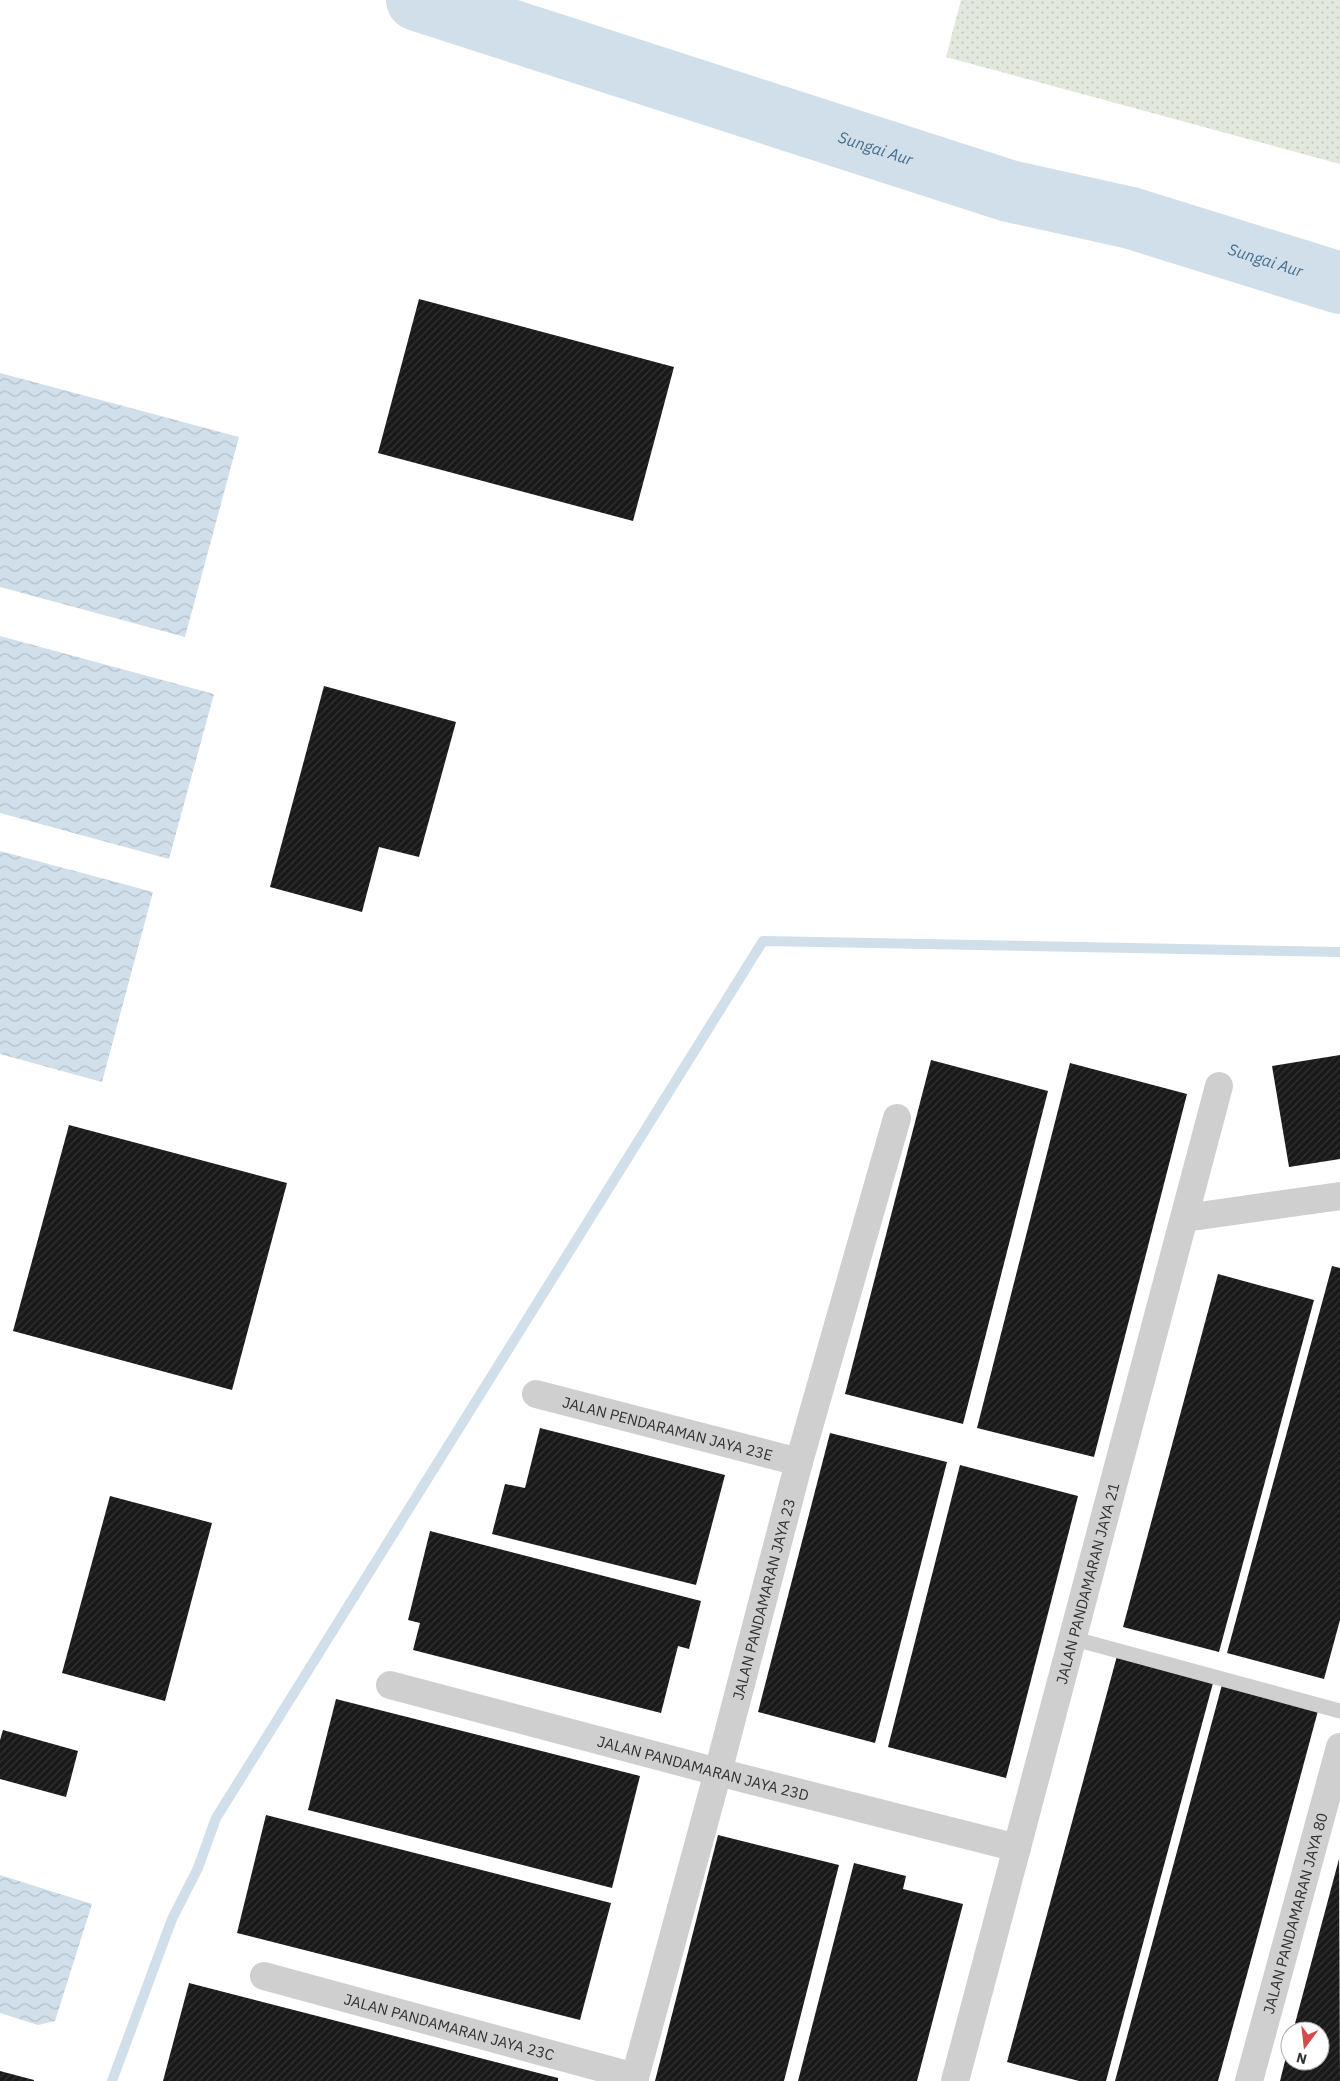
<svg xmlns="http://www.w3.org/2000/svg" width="1340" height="2081" font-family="'IBM Plex Sans',sans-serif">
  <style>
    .park { fill: url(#park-dots) }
    .water { fill: url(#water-waves) }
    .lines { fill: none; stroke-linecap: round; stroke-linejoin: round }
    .stream { stroke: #d1dfea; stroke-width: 10 }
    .river { stroke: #d1dfea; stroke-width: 62 }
    .building { fill: url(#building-hatch) }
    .service { stroke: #cfcfcf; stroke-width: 15 }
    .minor { stroke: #cfcfcf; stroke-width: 28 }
    .labels { text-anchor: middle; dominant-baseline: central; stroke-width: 5; stroke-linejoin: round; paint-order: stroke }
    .street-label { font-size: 15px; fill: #323232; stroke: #fff }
    .water-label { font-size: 16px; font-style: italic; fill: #486f8d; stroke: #fff }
  </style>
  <defs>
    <pattern id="park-dots" width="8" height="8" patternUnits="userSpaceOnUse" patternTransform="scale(1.25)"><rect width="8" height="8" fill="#e2e8dc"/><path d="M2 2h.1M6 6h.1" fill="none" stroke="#c2c7bd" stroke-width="1.8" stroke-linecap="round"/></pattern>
    <pattern id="water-waves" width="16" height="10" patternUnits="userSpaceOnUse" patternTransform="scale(1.25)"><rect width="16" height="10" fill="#d1dfea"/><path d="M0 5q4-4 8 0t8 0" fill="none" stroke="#b4c0c9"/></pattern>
    <pattern id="building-hatch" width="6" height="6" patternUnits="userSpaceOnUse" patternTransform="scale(1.25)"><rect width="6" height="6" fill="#191919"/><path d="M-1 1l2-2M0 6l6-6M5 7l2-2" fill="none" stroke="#323232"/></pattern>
  </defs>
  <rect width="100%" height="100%" fill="#fff"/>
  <path class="park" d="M961,0h379v164l-394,-107z"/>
  <path class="water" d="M0,373l239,64 -54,200 -185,-50z
    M0,636l214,58 -45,165 -169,-46z
    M0,851l153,41 -51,190 -102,-28z
    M0,1875l92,29 -37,117 -17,4 -38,-12z"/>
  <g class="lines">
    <path class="stream" d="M112,2081l60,-162 26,-51 18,-50 547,-877 577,11"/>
    <path class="river" id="s1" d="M417,0l592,191 122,27 209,65"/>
  </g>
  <path class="building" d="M419,299l255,68 -41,154 -255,-68z
    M324,686l132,36 -37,135 -40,-10 -17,65 -92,-25z
    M1340,1055v104l-51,8 -17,-101z
    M931,1060l117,31 -85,333 -118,-30z
    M1070,1063l117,31 -93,363 -117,-29z
    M69,1125l218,58 -55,207 -219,-59z
    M1332,1266l8,2v352l-16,59 -97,-26z
    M1218,1274l96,26 -95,352 -96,-25z
    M540,1428l185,47 -29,110 -204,-51 13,-50 20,4z
    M830,1433l117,29 -72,281 -117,-31z
    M960,1465l118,31 -72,282 -118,-31z
    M110,1496l102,27 -47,178 -103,-28z
    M430,1531l271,70 -12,48 -11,-3 -17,67 -248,-63 7,-27 -12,-3z
    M1117,1656l96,27 -107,398h-27l-72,-19z
    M1223,1681l96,26 -58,216 -43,158h-103z
    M336,1699l304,77 -28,112 -304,-78z
    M3,1730l75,21 -12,46 -66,-18v-39z
    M266,1815l345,88 -31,117 -343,-87z
    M718,1835l121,30 -55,216h-129z
    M1339,1859l1,222h-60l9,-36 1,16h30v-30h-27z
    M854,1863l52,13 -3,13 60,15 -46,177h-119z
    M189,1983l369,95v3h-395z
    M0,2071l34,9v1h-34z"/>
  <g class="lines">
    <path class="service" d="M1071,1638l269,73"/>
    <g class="minor">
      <path d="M1185,1218l155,-22"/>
      <path id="s2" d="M536,1394l263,68"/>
      <path id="s3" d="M390,1685l328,87 299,76"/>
      <path id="s4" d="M264,1976l371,101"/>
      <path id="s5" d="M634,2081l84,-309 81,-310 98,-344"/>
      <path id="s6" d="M955,2081l264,-995"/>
      <path id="s7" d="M1249,2081l91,-334"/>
    </g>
  </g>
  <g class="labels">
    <g class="street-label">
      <text stroke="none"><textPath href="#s2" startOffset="136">JALAN PENDARAMAN JAYA 23E</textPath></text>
      <text stroke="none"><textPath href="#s6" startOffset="515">JALAN PANDAMARAN JAYA 21</textPath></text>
      <text stroke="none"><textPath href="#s5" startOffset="499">JALAN PANDAMARAN JAYA 23</textPath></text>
      <text stroke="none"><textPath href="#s3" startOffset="324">JALAN PANDAMARAN JAYA 23D</textPath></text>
      <text stroke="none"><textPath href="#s7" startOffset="174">JALAN PANDAMARAN JAYA 80</textPath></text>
      <text stroke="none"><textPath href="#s4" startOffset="192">JALAN PANDAMARAN JAYA 23C</textPath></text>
    </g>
    <g class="water-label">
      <text stroke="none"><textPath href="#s1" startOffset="482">Sungai Aur</textPath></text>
      <text stroke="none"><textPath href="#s1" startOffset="888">Sungai Aur</textPath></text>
    </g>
  </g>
  <g transform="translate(1305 2046) rotate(195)"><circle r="24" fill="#ffffff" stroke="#adadad"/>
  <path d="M0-4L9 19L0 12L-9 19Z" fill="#d44a4d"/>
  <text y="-8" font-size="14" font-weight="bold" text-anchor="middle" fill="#323232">N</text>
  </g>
</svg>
